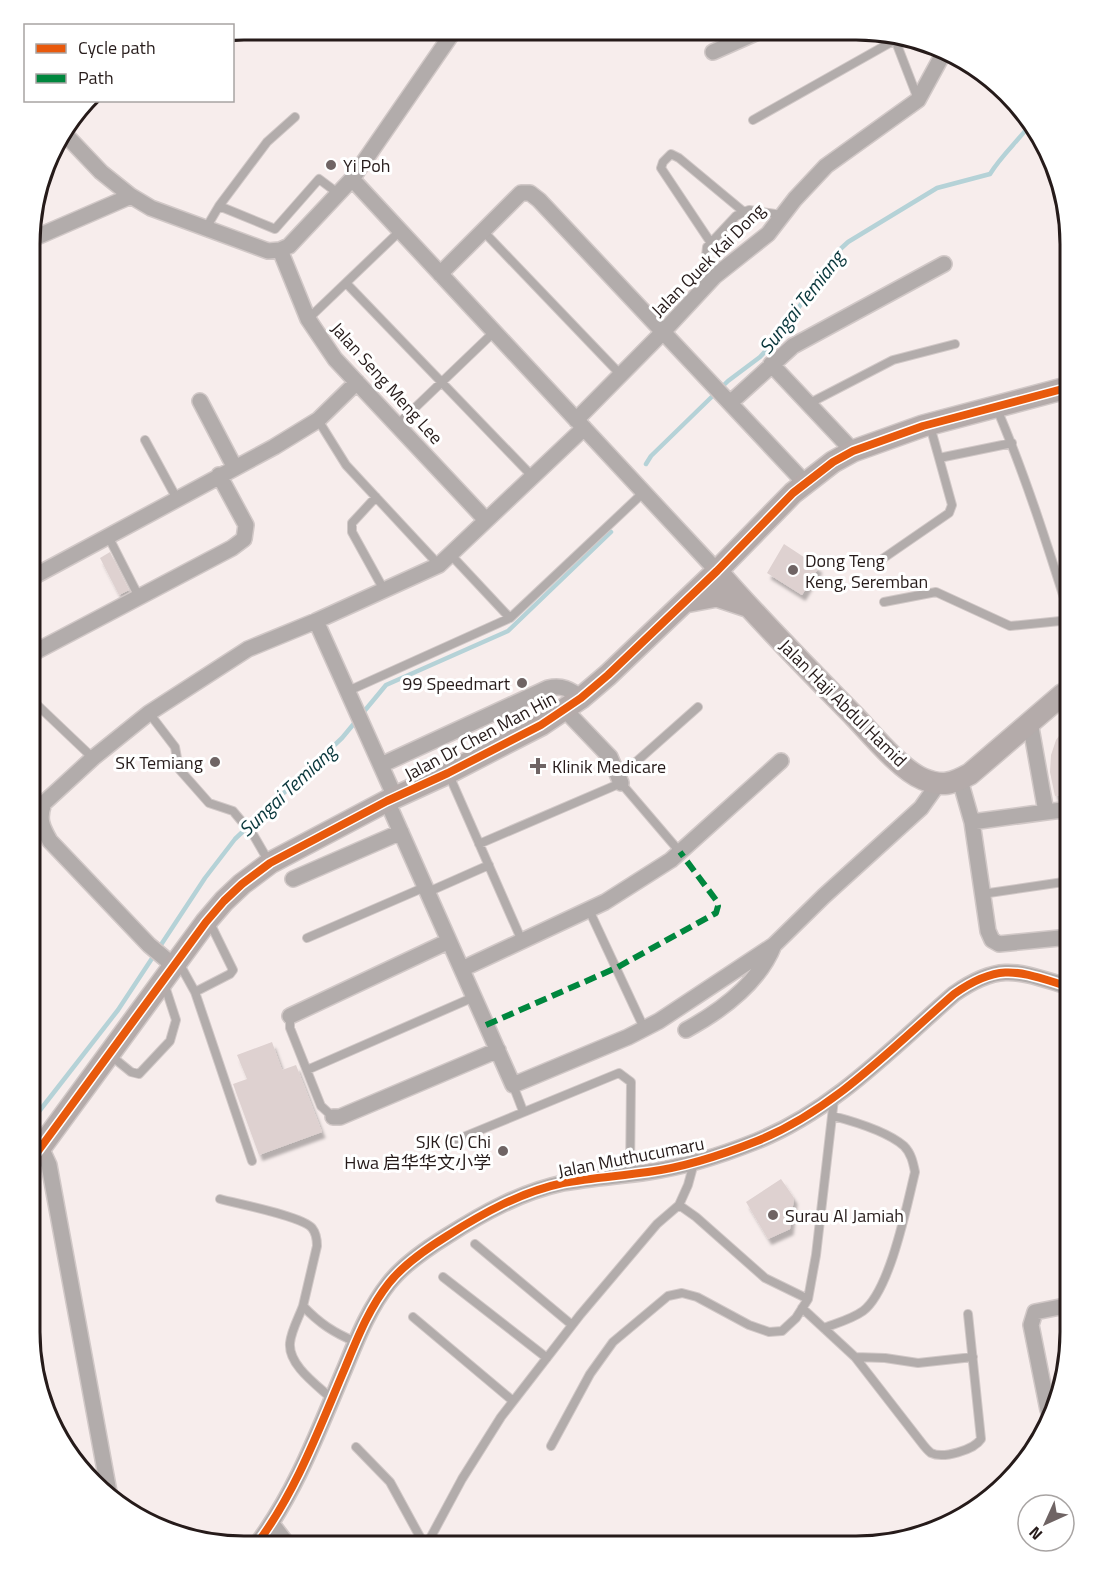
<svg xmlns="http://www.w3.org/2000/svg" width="1100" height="1577" font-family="'Titillium Web','Noto Sans SC',sans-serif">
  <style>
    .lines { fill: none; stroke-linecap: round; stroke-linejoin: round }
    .stream { stroke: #b5d2d7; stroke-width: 4.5 }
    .building { fill: #ded1d0; filter: url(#shadow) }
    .lane-casing { stroke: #d1c8c7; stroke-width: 10 }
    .street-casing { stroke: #d1c8c7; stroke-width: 18 }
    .secondary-casing { stroke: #d1c8c7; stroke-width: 24 }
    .lane { stroke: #b2acab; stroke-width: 8 }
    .street { stroke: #b2acab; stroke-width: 15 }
    .secondary { stroke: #b4abaa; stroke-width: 21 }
    .quiet { stroke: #00873e; stroke-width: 6; stroke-dasharray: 12 6; stroke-linecap: butt }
    .cycleway-casing { stroke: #fff; stroke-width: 11 }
    .cycleway { stroke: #e8590c; stroke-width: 8 }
    .poi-dot { fill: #6f6464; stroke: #fff; stroke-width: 2 }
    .labels { text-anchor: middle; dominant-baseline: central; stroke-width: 6; stroke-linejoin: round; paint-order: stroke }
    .poi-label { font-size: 18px; fill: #261b1a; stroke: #fff; text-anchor: start }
    .street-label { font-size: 18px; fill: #261b1a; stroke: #fff }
    .water-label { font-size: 20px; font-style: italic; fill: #09373c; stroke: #fff }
    .rim { fill: none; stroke: #261b1a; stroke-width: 3 }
  </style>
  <defs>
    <filter id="shadow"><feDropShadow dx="3.5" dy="6" stdDeviation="1.5" flood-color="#0004"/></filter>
  </defs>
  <rect width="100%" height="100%" fill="#f7edec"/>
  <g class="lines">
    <path class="stream" d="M646,464l5,-8 77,-75 32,-24 20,-22 55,-81 13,-12 89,-54 53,-14c11,-18 26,-31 39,-48
      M30,1123l88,-113 87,-132 30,-39 107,-101 44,-53 122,-54 103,-99"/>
  </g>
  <path class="building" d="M784,544l35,23 -17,28 -35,-22z
    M110,552l19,38 -10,5 -19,-37z
    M1070,721v73l-15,2 -5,-24 1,-17 5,-15z
    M272,1042l10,28 14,-5 26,67 -63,23 -26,-71 14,-5 -10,-24z
    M781,1179l13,19 -4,31 -22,10 -22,-37z"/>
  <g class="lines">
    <g class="lane-casing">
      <path id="lane" d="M894,37l24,62
        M753,120l142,-80
        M219,206l56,23 44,-50 20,15
        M206,228l13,-22 48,-64 28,-25
        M483,231l138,144
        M711,243l-50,-75 2,-6 8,-8 8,4 65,54
        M715,276l-9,-20 1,-9 29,-31 13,-6 33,5
        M346,283l187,194
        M308,319l92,-88
        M808,404l85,-44 62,-16
        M997,409c29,68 51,138 73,208
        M318,420l28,45 93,100
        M397,425l97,-93
        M930,426l9,32 73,-15
        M145,440l32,59
        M376,497l-24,26v9l32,58
        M108,536l31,61
        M875,564l74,-51 3,-8 -13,-47
        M884,602l52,-10 74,34 60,-6
        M510,618l134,-126
        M348,691l162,-73 -60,-64
        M31,699l62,59
        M149,713l26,34 4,22 30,34 24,8 21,25 15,26
        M449,775l73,166
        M619,777l79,-70
        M479,844l142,-61 59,69
        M428,892l61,-27
        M982,894l88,-13
        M589,910l55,118
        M307,938l118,-51
        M179,963l16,29 35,-18 3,-4 -24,-49
        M195,992l57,169
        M290,1016v12l31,78 12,11
        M110,1055l21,17 8,2 31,-33 6,-21 -12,-37
        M307,1070l167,-73
        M513,1085l10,26
        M456,1140l163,-67 12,9 -1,92
        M220,1199c18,5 82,17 92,29 4,5 5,11 5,18l-14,60c16,17 31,27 53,36
        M679,1205l17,12 69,61 43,21
        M475,1244l97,81
        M443,1277l104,81
        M303,1306c-4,11 -12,25 -13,37 -2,22 27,42 42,56
        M802,1308l53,49 66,85c3,4 6,8 10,11 12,6 43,-3 50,-14l-13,-125
        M413,1317l100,84
        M824,1328c13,-5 28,-9 39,-17 27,-20 44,-106 52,-139 -2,-10 -4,-19 -11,-26 -16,-14 -52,-25 -71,-30
        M855,1357l30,1 33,5 55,-6
        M551,1446l39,-72 23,-32 55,-46 14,-3 15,4 52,28 20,7 13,-1 14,-13 12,-19 8,-44 18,-156
        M356,1447l34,35 35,64
        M431,1537l11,9
        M426,1546l36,-67 39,-62 79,-102 77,-91 22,-19 9,-20 6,-22"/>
    </g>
    <g class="street-casing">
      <path id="street" d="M713,52l45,-20
        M63,132l38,40 30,24 20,12 117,43 12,-1 9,-4 63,-67 102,-148
        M352,179l365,392
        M32,239l99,-43
        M280,250l28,69 27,40 151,161
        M440,274l81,-81h9l9,7 266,283
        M771,364l82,87
        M200,401l35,67
        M730,403l63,-57 151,-82
        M576,420l87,-88 52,-56 53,-42 27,-35 31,-33 92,-66 24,-44
        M31,578l243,-131 44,-27 39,-38
        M316,621l79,176
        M31,654l201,-106 12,-9 2,-14 -27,-50
        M565,710l45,47 11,26
        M1030,722l16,90 24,-3
        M381,765l167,-77c14,-3 22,1 33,10
        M960,780l12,42 16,109 4,9 7,4 71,-7
        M387,801l126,284 115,-48 31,-16 115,-76 50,-49 97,-88 17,-24
        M972,822l74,-10
        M293,879l108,-47
        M174,966l-25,-21 -99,-104c-8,-14 -12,-22 -6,-38l49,-45 56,-45 99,-64 68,-28 123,-56 145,-137
        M462,969l143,-67 66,-42 110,-99
        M290,1016l159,-75
        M686,1030c35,-19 73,-47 88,-85
        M333,1117h7l158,-67
        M32,1147l11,5 6,13 60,327
        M1048,1410l-17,-85 4,-13 35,-7
        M272,1524l16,21
        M256,1545c40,-53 63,-116 89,-177 12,-29 24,-60 44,-85 15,-19 37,-34 58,-47 36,-23 74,-44 116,-53 28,-5 57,-7 85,-11 38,-5 74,-17 109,-31 77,-31 136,-94 197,-147 47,-33 65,-22 116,-7"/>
    </g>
    <g class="secondary-casing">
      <path id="secondary" d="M717,571c44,51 91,98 138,146 17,18 46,53 68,62 19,8 29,5 47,-5l92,-79 8,-4
        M685,602l32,-6 30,10
        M30,1162l176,-240 18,-21 18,-17 28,-21 117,-62 61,-28 93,-48 40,-27 27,-23 109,-104 76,-78 40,-31 20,-11 70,-25 147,-39"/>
    </g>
    <use href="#lane" class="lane"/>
    <use href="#street" class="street"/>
    <use href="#secondary" class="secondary"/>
    <path class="quiet" d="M486,1025l130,-57 100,-55 2,-7 -2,-6 -36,-48"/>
    <g class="cycleway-casing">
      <path id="cycleway" d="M30,1162l176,-240 18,-21 18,-17 28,-21 117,-62 61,-28 93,-48 40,-27 27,-23 109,-104 76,-78 40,-31 20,-11 70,-25 147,-39
        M256,1545c40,-53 63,-116 89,-177 12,-29 24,-60 44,-85 15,-19 37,-34 58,-47 36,-23 74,-44 116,-53 28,-5 57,-7 85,-11 38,-5 74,-17 109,-31 77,-31 136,-94 197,-147 47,-33 65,-22 116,-7"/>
    </g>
    <use href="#cycleway" class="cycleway"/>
  </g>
  <g class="poi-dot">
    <circle cx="331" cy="165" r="6"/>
    <circle cx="793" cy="570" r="6"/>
    <circle cx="522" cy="683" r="6"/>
    <circle cx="215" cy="762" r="6"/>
    <path d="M535 757h6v6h6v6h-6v6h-6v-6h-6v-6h6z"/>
    <circle cx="503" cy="1151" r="6"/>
    <circle cx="773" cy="1215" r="6"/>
  </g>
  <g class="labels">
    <g class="poi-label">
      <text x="343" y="165">Yi Poh</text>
      <text x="805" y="560">Dong Teng<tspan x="805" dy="21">Keng, Seremban</tspan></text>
      <text x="510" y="683" text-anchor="end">99 Speedmart</text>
      <text x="203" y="762" text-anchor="end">SK Temiang</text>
      <text x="552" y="766">Klinik Medicare</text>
      <text x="491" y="1141" text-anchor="end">SJK (C) Chi<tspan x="491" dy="21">Hwa 启华华文小学</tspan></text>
      <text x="785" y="1215">Surau Al Jamiah</text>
    </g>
    <g class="street-label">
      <text transform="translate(708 260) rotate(-45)">Jalan Quek Kai Dong</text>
      <text transform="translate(387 383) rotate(48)">Jalan Seng Meng Lee</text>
      <text transform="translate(843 703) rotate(45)">Jalan Haji Abdul Hamid</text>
      <text transform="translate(480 736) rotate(-28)">Jalan Dr Chen Man Hin</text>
      <text transform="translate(631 1157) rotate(-11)">Jalan Muthucumaru</text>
    </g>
    <g class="water-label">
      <text transform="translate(801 302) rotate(-52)">Sungai Temiang</text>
      <text transform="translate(287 790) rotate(-43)">Sungai Temiang</text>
    </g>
  </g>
  <path d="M0 0H1100V1577H0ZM244 40H856A204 204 0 0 1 1060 244V1332A204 204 0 0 1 856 1536H244A204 204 0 0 1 40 1332V244A204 204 0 0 1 244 40Z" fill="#fff" fill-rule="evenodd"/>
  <path class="rim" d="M244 40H856A204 204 0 0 1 1060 244V1332A204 204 0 0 1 856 1536H244A204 204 0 0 1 40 1332V244A204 204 0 0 1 244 40Z"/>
  <rect x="24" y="24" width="210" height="78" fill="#ffffff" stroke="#a8a4a3" stroke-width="1.5"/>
  <rect x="36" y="44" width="30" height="9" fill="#e8590c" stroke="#a8a4a3" stroke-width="1.5"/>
  <text x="78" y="54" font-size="18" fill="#261b1a">Cycle path</text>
  <rect x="36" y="74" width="30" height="9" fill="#00873e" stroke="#a8a4a3" stroke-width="1.5"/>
  <text x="78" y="84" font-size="18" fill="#261b1a">Path</text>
  <g transform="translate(1046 1523) rotate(225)"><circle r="28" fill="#ffffff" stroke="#a8a4a3" stroke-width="1.5"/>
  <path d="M0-4.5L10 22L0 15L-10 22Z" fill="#6f6464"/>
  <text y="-9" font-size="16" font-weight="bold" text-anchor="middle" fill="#261b1a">N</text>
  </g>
</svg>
